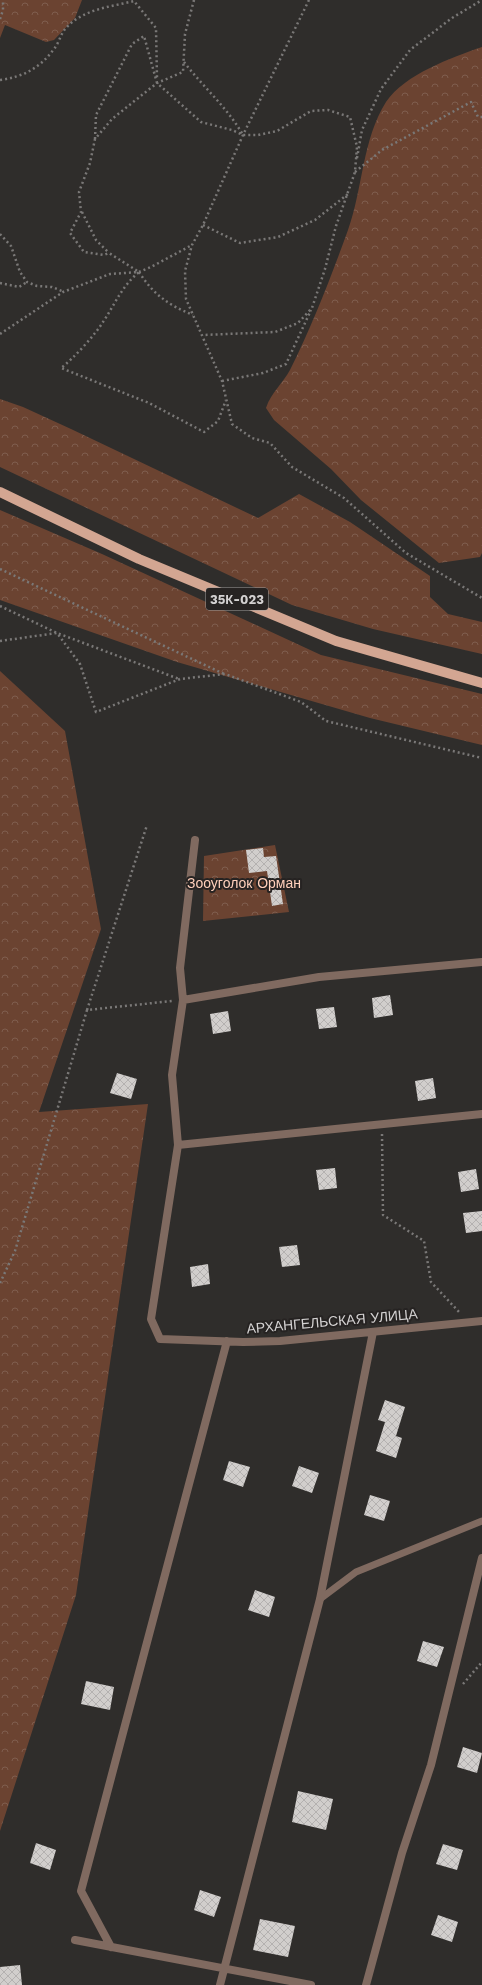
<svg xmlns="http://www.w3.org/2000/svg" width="482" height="1985" font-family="'Work Sans',sans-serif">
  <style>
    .forest { fill: url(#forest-crowns) }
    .building { fill: url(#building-cross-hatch) }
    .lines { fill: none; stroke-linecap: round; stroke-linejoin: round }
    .path { stroke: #7a7877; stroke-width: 2.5; stroke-dasharray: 2 3; stroke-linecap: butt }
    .lane { stroke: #806a60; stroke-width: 7 }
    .street { stroke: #806a60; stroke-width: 8 }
    .primary { stroke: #d3a692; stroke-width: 10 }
    .labels { text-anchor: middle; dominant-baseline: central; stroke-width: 4; stroke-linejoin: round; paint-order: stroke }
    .shield { fill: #262322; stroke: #9f9d9c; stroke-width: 1 }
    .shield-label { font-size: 13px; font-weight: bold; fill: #d3d1d1 }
    .park-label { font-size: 14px; fill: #ffd0bb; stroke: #262322 }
    .street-label { font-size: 14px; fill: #d3d1d1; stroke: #262322 }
  </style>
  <defs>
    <pattern id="forest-crowns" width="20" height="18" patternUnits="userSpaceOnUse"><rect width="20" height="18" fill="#6b4331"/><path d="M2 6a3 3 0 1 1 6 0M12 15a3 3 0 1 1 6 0" fill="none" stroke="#7f5d4e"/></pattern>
    <pattern id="building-cross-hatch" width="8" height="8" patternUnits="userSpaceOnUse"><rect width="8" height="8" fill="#d1cecc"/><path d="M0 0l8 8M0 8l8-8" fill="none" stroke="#b4b1b0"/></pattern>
  </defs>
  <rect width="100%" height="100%" fill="#2f2d2b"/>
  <path class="forest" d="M0,0h82l-7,18 -21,22 -8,2 -41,-17 -5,13z
    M482,47v506l-2,4 -41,6 -78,-63 -30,-31 -57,-49 -8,-12c5,-15 17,-25 24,-38 23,-46 41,-93 58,-140 15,-41 14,-90 38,-128 19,-28 65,-44 96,-55z
    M0,399l23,8 48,22 187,89 41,-24 51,28 80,54v21l18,17 34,8v32l-109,-25 -81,-24 -292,-138z
    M0,510l102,44 219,101 161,39v51l-112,-27 -193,-56 -177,-62z
    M0,671l65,60 36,198 -62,183 109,-8 -72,491 -76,236z
    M275,845l14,67 -86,9 1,-65z"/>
  <path class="building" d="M263,848l1,9 12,-1 7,48 -11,2 -5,-35 -18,2 -3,-23z
    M390,995l3,20 -19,3 -2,-20z
    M334,1007l3,20 -18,2 -3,-20z
    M228,1011l3,20 -18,3 -3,-20z
    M117,1073l20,6 -6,20 -21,-6z
    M433,1078l3,20 -18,3 -3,-20z
    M335,1168l2,20 -18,2 -3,-20z
    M476,1169l3,20 -18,3 -3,-20z
    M482,1211v20l-16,2 -3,-20z
    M297,1245l3,20 -18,2 -3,-20z
    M208,1264l2,20 -18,3 -2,-20z
    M385,1400l20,7 -9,29 6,2 -6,20 -20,-7 9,-29 -7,-2z
    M229,1461l21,6 -7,20 -20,-7z
    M299,1466l20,7 -7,20 -20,-7z
    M370,1495l20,6 -6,20 -20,-6z
    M255,1590l20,7 -6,20 -21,-7z
    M423,1641l21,6 -7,20 -20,-6z
    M86,1681l28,6 -4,23 -29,-6z
    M463,1747l19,6 -5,20 -20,-6z
    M298,1791l35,8 -7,31 -34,-8z
    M36,1843l20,7 -6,20 -20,-7z
    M443,1844l20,6 -6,20 -21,-6z
    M200,1890l21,7 -7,20 -20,-7z
    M438,1915l20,7 -6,20 -21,-7z
    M260,1919l35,7 -7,31 -35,-7z
    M20,1965l2,20h-22v-18z"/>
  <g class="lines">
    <path class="path" d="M194,0l-9,34 -2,38 -26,11 -45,36 -17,20 -5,24 -11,29 2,20 -11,21 14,19 20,3 5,-2 30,19c-17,14 -24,32 -36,50 -8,13 -30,37 -42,46l88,35 55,29 14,-11 8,-21
      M309,0l-66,135 -40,90 -11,20 -7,26 1,28 36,82 10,43 20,14 18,5 22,24 52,31 62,55 76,45
      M0,19l3,-9v-10
      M184,62c19,25 43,45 59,73
      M0,80c23,-3 40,-12 54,-31 5,-6 7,-16 12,-21 17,-19 44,-21 68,-27l22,27 1,50
      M95,139l1,-24 36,-71 12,-8 13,47 44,39 31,8 11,5h15l19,-4 34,-20 17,-1 22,7 7,30 -2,25 -19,54 -11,43 -13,39 -14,15 -23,9 -72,3
      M357,158l5,-28 19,-41 29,-39 42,-32 30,-18
      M355,172l27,-22 89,-48 7,15h4
      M82,212l14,28 13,13
      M203,225l37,18 38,-6 37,-17 33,-26
      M0,234l11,12 9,26 7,10 10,4 15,1 10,4
      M139,272c14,22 29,33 54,43
      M0,283l19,4 8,-5
      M0,334l63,-42 47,-18 29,-2 12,-5 41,-22
      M222,381l41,-8 23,-9 25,-54
      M0,569l224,105
      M0,606l57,27 122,46
      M0,641l57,-8 23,31 16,48 84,-33 45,-5 76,28 25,19 156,37
      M87,1010l60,-185
      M382,1134l1,81 41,26 7,41 29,31
      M0,1283l15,-32 72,-241 85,-9
      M463,1684l19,-22"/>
    <path class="lane" d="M320,1599l36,-27 126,-51"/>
    <path class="street" d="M195,840l-15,128 3,32 -11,75 6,70 -27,174 9,20 83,3 37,-1 202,-20
      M183,1000l136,-23 163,-15
      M178,1145l304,-31
      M75,1940l236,45
      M111,1947l-30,-56 146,-550
      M220,1985l100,-386 53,-267
      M366,1985l36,-132 29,-88 51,-207"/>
    <path class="primary" d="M0,492l139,67 197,82 146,42"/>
  </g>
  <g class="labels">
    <rect class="shield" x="206" y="588" width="62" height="22" rx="3"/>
    <g class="shield-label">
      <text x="237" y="599">35К-023</text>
    </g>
    <g class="park-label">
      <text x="244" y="883">Зооуголок Орман</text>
    </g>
    <g class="street-label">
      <text transform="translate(332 1321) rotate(-5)">АРХАНГЕЛЬСКАЯ УЛИЦА</text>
    </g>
  </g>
</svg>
